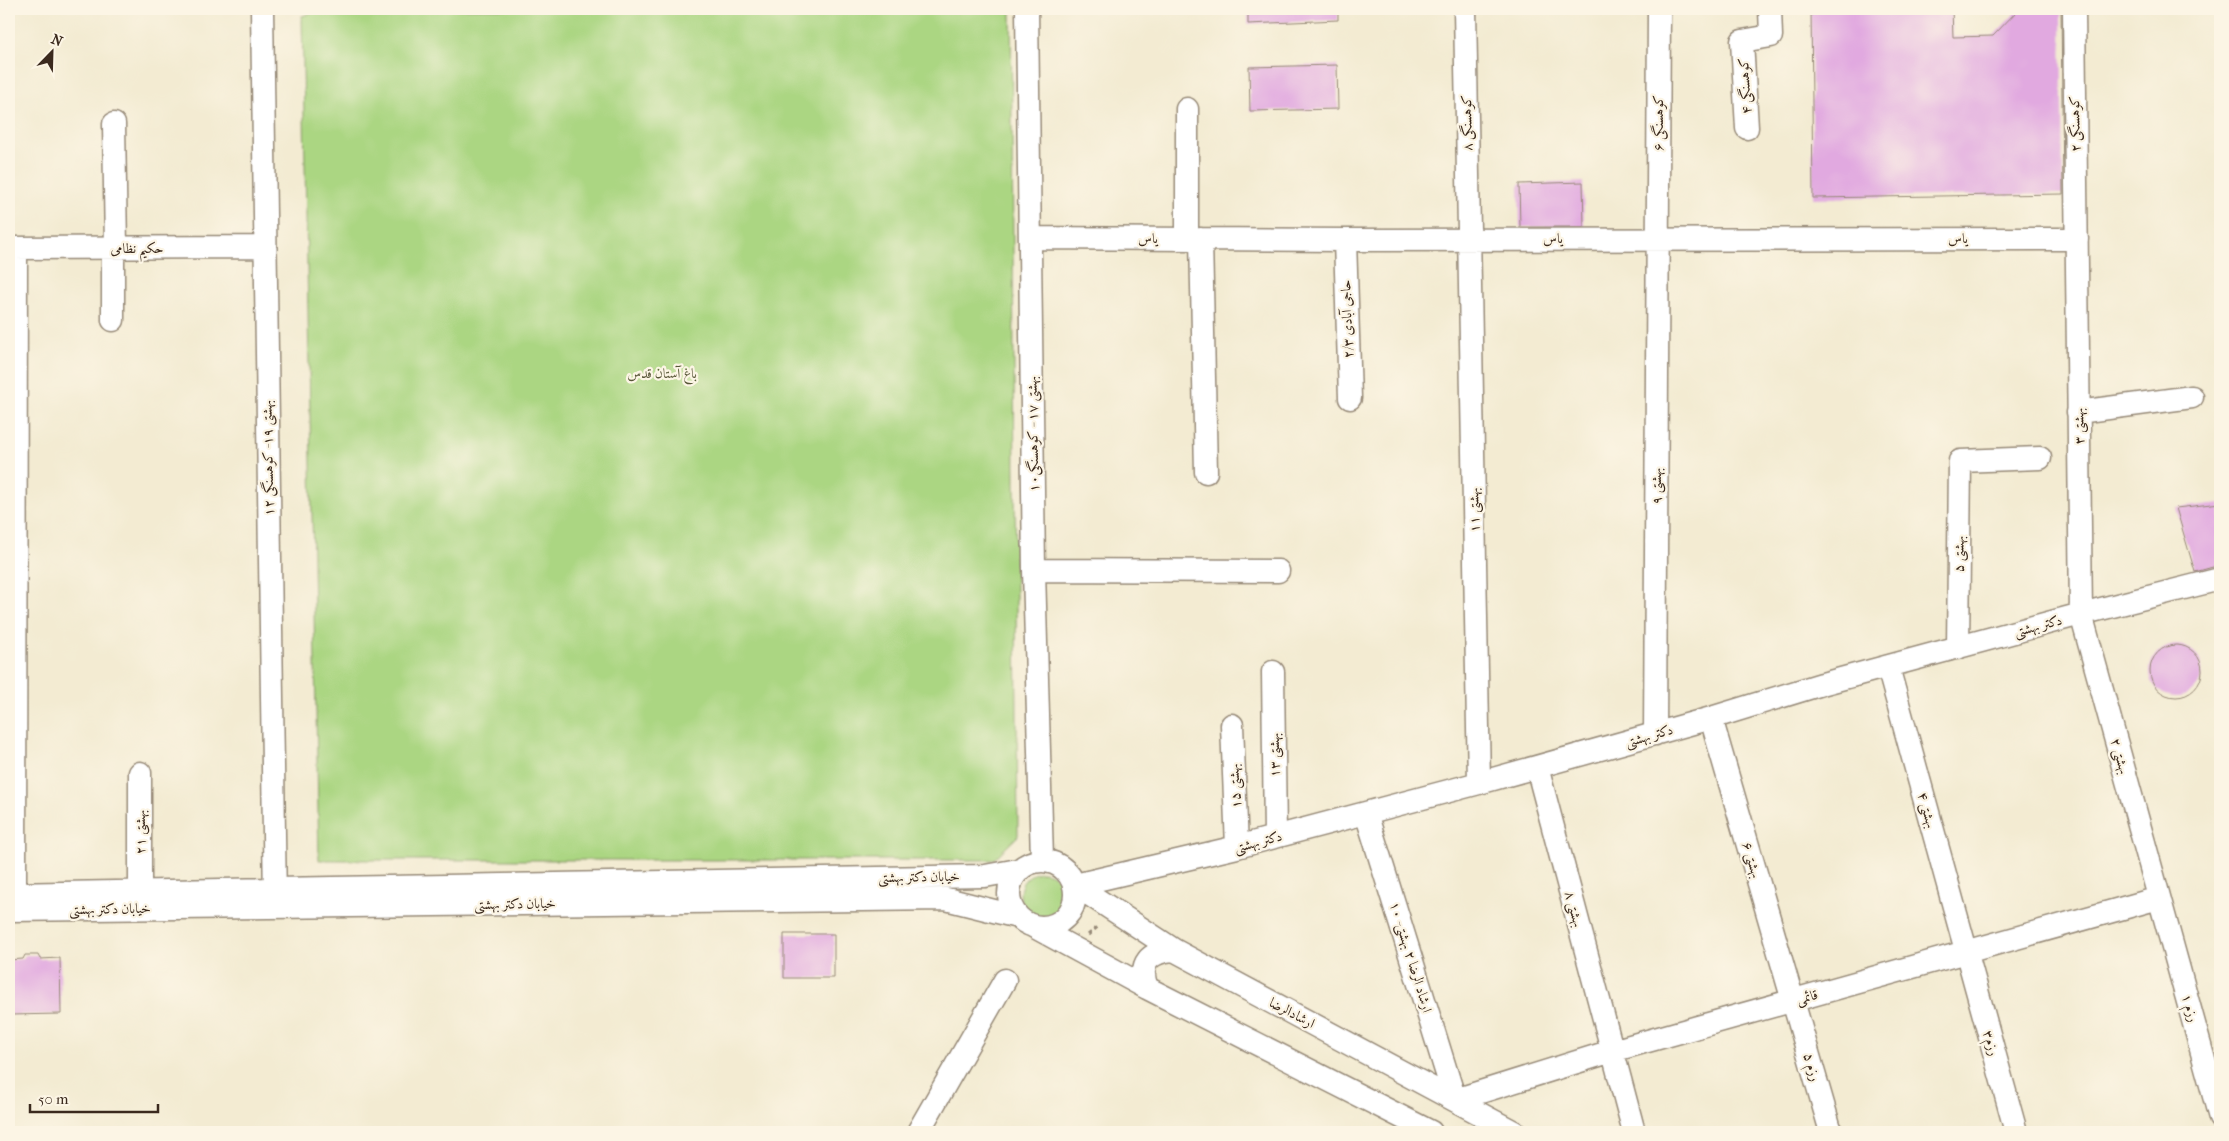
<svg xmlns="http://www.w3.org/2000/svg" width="2229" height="1141" font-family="'IM FELL French Canon',Amiri,serif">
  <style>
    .green { fill: #abd682; stroke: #738050 }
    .building { fill: #e1a9e0 }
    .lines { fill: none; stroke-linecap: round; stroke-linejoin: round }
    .minor-casing { stroke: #978a78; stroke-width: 25 }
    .path { stroke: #978a78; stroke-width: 3; stroke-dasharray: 4 4; stroke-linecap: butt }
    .minor { stroke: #fff; stroke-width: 22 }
    .labels { text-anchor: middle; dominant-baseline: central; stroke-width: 4.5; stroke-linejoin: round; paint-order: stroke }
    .street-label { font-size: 14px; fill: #3b2a1e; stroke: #fcf5e5 }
    .park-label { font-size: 14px; fill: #575537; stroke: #fcf5e5 }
  </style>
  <rect width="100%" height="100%" fill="#fcf5e5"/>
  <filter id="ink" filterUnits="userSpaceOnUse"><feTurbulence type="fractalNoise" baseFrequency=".02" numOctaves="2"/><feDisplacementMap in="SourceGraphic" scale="10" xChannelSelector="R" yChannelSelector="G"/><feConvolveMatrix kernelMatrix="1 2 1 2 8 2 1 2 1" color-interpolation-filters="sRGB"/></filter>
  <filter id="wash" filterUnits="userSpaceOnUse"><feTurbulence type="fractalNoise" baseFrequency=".0096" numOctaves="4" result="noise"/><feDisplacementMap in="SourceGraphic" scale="20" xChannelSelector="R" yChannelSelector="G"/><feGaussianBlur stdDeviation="1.12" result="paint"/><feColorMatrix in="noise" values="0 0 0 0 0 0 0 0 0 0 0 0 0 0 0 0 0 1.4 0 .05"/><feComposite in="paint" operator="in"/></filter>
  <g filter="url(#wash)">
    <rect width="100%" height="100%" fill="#f3ebd2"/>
    <path class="green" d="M324,9h687l7,827 -25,24h-674l-17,-844z
      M1020 894a22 22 0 1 1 44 0a22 22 0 1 1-44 0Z"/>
    <g id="blocks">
      <path class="building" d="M1248,9h90v11l-90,4z
        M1811,9h141l1,28 40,-1 26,-27h42l2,185 -250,4z
        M1337,65l1,44 -88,2 -1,-44z
        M1583,182l1,45h-64l-1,-43z
        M2220,503v62l-25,7 -19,-64z
        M2150 671a26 26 0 1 1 52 0a26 26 0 1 1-52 0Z
        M784,934h50v44h-50z
        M25,955h13l2,4 20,-1 1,56 -52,1v-55l14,-1z"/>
    </g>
  </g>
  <g filter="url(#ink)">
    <use href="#blocks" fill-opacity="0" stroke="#978a78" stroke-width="1"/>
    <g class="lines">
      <g class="minor-casing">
        <path id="minor" d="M262,9l13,894
          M1027,9l7,561 8,290
          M1465,9l14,774
          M2074,9l7,605 139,504
          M1187,109v129
          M114,124l2,124
          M1747,128l-5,-87 29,-5 -1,-27
          M1030,238l315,2 732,-1
          M1201,239l5,233
          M1345,240l5,158
          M9,248l256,-1
          M113,320v-72
          M2078,412l114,-15
          M1034,570l244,1
          M1958,648l2,-187 80,-3
          M1888,667l128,465
          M1273,672l2,165
          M1711,718l120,414
          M1232,725l5,122
          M1655,734l4,-725
          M1537,767l97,365
          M140,773v119
          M1366,813l89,287 157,-49 547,-153
          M1009 894a33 33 0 1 1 66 0a33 33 0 1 1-66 0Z
          M1075,885l162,-38 242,-64 232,-65 111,-34 259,-70 139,-35
          M1075,885l99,65 340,182
          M9,894l976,-18 33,-6
          M15,894l1,-646
          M9,910l937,-11 72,18
          M1033,926l114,62 284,144
          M1147,988c-9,-25 2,-36 27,-38
          M918,1132l87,-152"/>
      </g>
      <path class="path" d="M1088,935l12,-10"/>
      <use href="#minor" class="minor"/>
    </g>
  </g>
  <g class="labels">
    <g class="street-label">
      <text transform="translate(1745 86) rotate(-93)">کوهسنگی ۴</text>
      <text transform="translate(1467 123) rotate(-91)">کوهسنگی ۸</text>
      <text transform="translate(1658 123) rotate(-90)">کوهسنگی ۶</text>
      <text transform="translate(2075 124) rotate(-91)">کوهسنگی ۲</text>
      <text x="1148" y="238">یاس</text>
      <text x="1553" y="238">یاس</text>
      <text x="1958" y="238">یاس</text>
      <text x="137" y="248">حکیم نظامی</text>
      <text transform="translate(1347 319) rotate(-92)">حاجی آبادی ۲/۳</text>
      <text transform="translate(2079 426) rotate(-91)">بهشتی ۳</text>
      <text transform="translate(1033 434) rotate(-91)">بهشتی ۱۷ - کوهسنگی۱۰</text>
      <text transform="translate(268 458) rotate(-91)">بهشتی ۱۹- کوهسنگی ۱۲</text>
      <text transform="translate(1656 486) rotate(-90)">بهشتی ۹</text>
      <text transform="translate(1474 510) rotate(-91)">بهشتی ۱۱</text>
      <text transform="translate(1959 554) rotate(-89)">بهشتی ۵</text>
      <text transform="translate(2038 626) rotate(-15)">دکتر بهشتی</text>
      <text transform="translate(1649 736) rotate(-16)">دکتر بهشتی</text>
      <text transform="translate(1274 755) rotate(-90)">بهشتی ۱۳</text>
      <text transform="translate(2120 756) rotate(75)">بهشتی ۲</text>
      <text transform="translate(1235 786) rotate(-93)">بهشتی ۱۵</text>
      <text transform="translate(1927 810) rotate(75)">بهشتی ۴</text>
      <text transform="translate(140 832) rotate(-90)">بهشتی ۲۱</text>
      <text transform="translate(1258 842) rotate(-15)">دکتر بهشتی</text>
      <text transform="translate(1752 860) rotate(74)">بهشتی ۶</text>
      <text transform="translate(919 877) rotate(-1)">خیابان دکتر بهشتی</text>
      <text transform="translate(515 904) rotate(-1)">خیابان دکتر بهشتی</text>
      <text transform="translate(110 909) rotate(-1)">خیابان دکتر بهشتی</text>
      <text transform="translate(1574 909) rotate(75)">بهشتی ۸</text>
      <text transform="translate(1411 957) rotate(73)">ارشاد الرضا ۲ بهشتی- ۱۰</text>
      <text transform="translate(1807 997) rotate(-15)">قائمی</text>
      <text transform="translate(2190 1008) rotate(75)">رزم ۱</text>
      <text transform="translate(1292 1013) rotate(28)">ارشادالرضا</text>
      <text transform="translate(1991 1043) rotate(75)">رزم۳</text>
      <text transform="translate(1812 1067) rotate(74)">رزم ۵</text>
    </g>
    <g class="park-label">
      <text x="662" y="373">باغ آستان قدس</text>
    </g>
  </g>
  <rect width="2229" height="1141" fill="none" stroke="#fcf5e5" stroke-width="30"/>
  <g transform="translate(52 52) rotate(23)" stroke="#fcf5e5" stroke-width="4" paint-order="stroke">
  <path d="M0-4L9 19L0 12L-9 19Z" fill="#3b2a1e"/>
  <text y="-8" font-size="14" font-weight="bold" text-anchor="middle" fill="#3b2a1e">N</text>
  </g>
  <path d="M30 1104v8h128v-8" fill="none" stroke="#3b2a1e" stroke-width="2.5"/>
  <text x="38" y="1104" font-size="15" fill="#3b2a1e" stroke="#fcf5e5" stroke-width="4" paint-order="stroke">50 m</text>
</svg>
